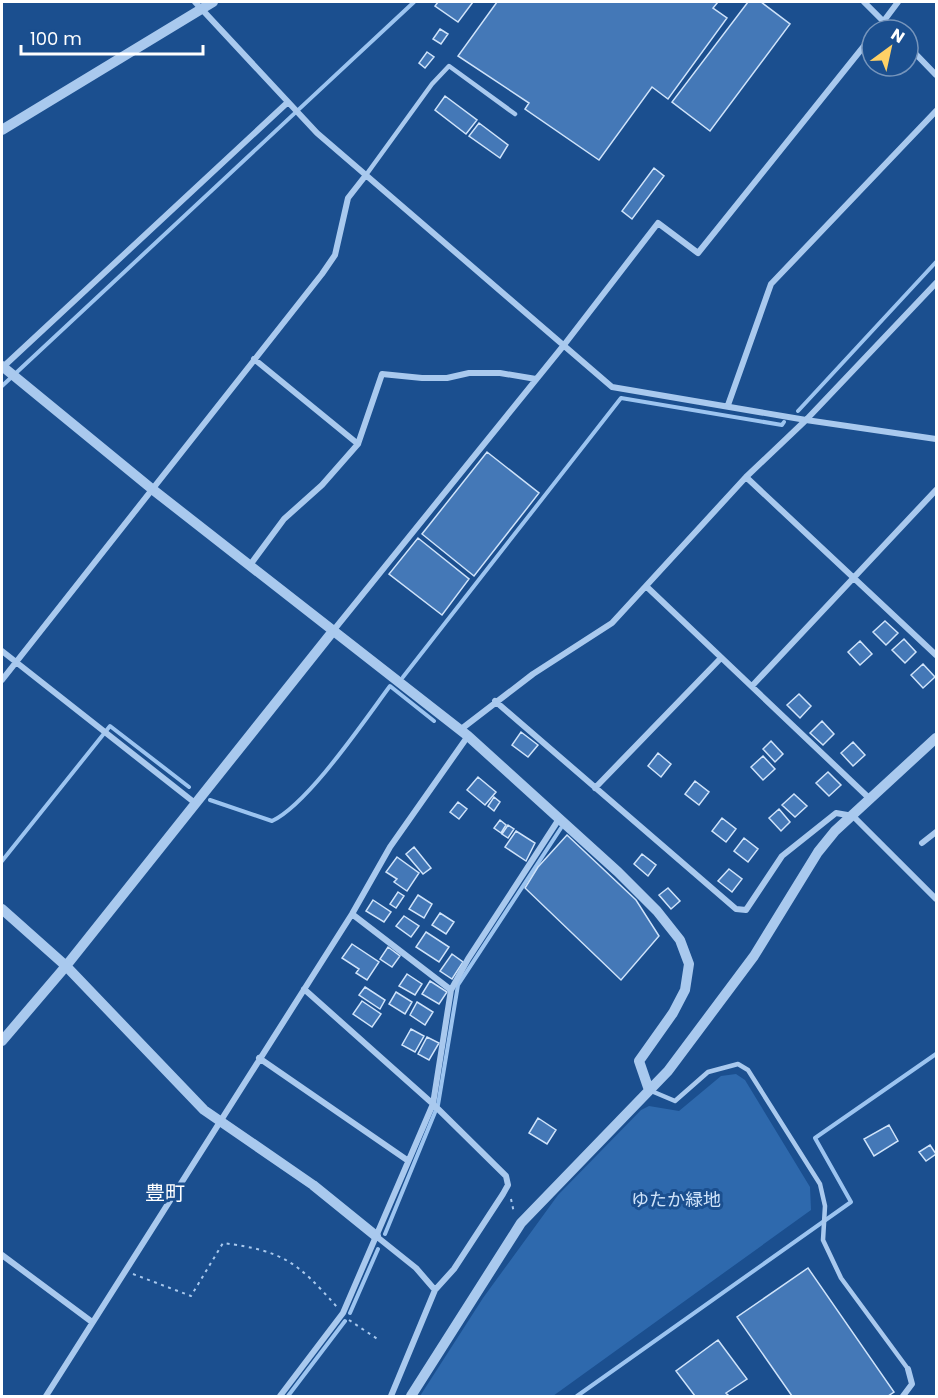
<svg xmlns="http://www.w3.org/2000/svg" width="938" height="1398" font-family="Poppins,'Noto Sans JP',sans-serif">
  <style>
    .green { fill: #2e69ad }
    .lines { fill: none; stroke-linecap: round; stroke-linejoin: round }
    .stream { stroke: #9cc4f0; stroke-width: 4 }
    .building { fill: #4478b7; stroke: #cfe3fa; stroke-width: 1.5 }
    .path { stroke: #a9c9ee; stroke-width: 2; stroke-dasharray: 3 4.5; stroke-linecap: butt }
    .service { stroke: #a9c9ee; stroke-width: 4.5 }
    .minor { stroke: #a9c9ee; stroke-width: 6 }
    .tertiary { stroke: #a9c9ee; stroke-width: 10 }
    .labels { text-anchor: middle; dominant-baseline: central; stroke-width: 6; stroke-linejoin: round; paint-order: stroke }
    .park-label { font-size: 18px; fill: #cfe3fa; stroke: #1b4f8f }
    .neighbourhood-label { font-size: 20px; fill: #fff; stroke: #1b4f8f }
  </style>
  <rect width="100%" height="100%" fill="#1b4f8f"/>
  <path class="green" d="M736,1074l9,6 65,107 1,23 -258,186h-133l63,-98 75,-103 83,-85 8,-4 30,5 42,-35z"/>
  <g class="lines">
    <path class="stream" d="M2,386l412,-384
      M798,411l138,-149
      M403,677l218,-279 161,27 2,-3
      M210,800l62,21c36,-17 92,-100 118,-135l44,35
      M2,861l108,-135 79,61
      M385,1234l53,-129 20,-120 103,-157
      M350,1313l28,-64
      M288,1396l57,-75
      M577,1396l274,-194 -36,-64 121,-84"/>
  </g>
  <path class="building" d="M438,2h35l-15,20 -23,-16z
    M497,2h221l-5,6 14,10 -59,81 -16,-12 -53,73 -74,-51 4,-6 -71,-47z
    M748,2h13l29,22 -80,107 -38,-29z
    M440,29l8,5 -7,10 -8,-5z
    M427,52l7,5 -9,11 -6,-5z
    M445,96l32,24 -11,14 -31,-24z
    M479,123l29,22 -8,13 -31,-22z
    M654,168l10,8 -32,43 -10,-8z
    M487,452l52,41 -65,83 -52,-42z
    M418,538l51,41 -27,36 -53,-41z
    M885,621l13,12 -12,12 -13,-13z
    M904,639l12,13 -11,11 -13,-13z
    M860,641l12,13 -12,11 -12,-13z
    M923,664l12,13 -12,11 -12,-13z
    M799,694l12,12 -11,12 -13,-13z
    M822,721l12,13 -11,11 -13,-12z
    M521,732l17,13 -10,12 -16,-12z
    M771,741l12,13 -8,8 -12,-13z
    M853,742l12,13 -12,11 -12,-13z
    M658,753l13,11 -10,13 -13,-11z
    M763,756l12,13 -12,11 -12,-13z
    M828,772l13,13 -12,11 -13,-13z
    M478,777l18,15 -11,13 -18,-15z
    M695,781l14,11 -10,13 -14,-11z
    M794,794l13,12 -12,11 -13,-12z
    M494,797l6,5 -6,9 -6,-5z
    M458,802l9,7 -8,10 -9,-7z
    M779,809l11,13 -9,9 -12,-13z
    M722,818l14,11 -10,13 -14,-11z
    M500,820l6,5 -5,8 -7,-5z
    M508,825l6,4 -6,9 -6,-4z
    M516,831l19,12 -9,18 -21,-14z
    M567,835l69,65 23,36 -38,44 -96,-92 13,-21z
    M744,838l14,11 -10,13 -14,-11z
    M414,847l17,21 -8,6 -17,-20z
    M642,854l14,11 -8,11 -14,-12z
    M397,857l22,16 -12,18 -13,-9 3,-3 -11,-7z
    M729,869l13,10 -10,13 -14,-11z
    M668,888l12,13 -9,8 -12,-14z
    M398,892l6,4 -8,12 -6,-4z
    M418,895l14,9 -8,14 -15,-9z
    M373,900l18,12 -7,10 -18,-11z
    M440,913l14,9 -8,12 -14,-9z
    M404,916l15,10 -8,11 -15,-11z
    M426,932l23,15 -10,15 -23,-15z
    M352,944l27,18 -12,18 -11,-7 3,-4 -17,-11z
    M388,947l12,9 -8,11 -12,-8z
    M452,954l11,8 -11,17 -12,-8z
    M407,974l15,10 -7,11 -16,-9z
    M430,981l17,11 -8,12 -17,-10z
    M365,987l20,13 -5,9 -21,-14z
    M396,992l16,10 -7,12 -16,-10z
    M362,1001l19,13 -9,13 -19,-13z
    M417,1002l16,10 -8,13 -15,-10z
    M411,1029l13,7 -9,16 -13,-7z
    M427,1037l12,6 -10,17 -11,-6z
    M538,1118l18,12 -9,14 -18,-11z
    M889,1125l9,16 -24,15 -10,-17z
    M930,1145l6,9 -10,7 -7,-9z
    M808,1268l86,124 -6,4h-96l-55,-79z
    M718,1340l29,39 -21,14 3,3h-34l-19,-25z"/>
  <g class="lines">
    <path class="path" d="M511,1199l3,14
      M133,1274l58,22 32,-53c61,8 74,19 114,64
      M349,1320l30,20"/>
    <path class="service" d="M366,175l66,-91 17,-18 66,48
      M649,1090l26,11 33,-29 30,-8 10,6 72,114 5,22 -2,34 18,38 67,91"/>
    <path class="minor" d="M195,2l122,131 295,254 194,33 130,19
      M864,2l28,28
      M877,30l21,-28
      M908,46l28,29
      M254,359l104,85
      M3,367l285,-265
      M728,405l43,-121 165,-173
      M746,477l190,178
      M250,565l34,-46 38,-34 36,-41 24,-70 40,4h25l22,-5h31l36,6
      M647,587l222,211
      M333,631l231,-286 94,-122 40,30 174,-217
      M2,651l193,152
      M2,680l320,-406 13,-19 13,-57 18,-23
      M752,686l184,-196
      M495,701l241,208 10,1 36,-54 54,-43 17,3 83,83
      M460,730l73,-56 79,-51 134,-146 60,-57 130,-137
      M595,788l125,-129
      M922,843l14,-11
      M352,914l99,76
      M304,989l129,115 73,72 2,9 -5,9 -49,75 -19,21
      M259,1058l148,102
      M376,1236l40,32 19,22 -44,106
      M2,1255l90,67
      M46,1396l306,-482 38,-67 78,-111
      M280,1396l63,-83 90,-209 18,-114 17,-31 91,-140
      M903,1396l9,-12 -4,-15"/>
    <path class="tertiary" d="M2,130l211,-128
      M2,366l150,123 316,247 150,136 39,39 23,29 9,24 -4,26 -12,23 -34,48 10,29
      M2,909l64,57 138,144 109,75 63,51
      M2,1041l64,-75 267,-335
      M411,1396l110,-173 147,-152 86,-115 64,-104 17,-21 101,-93"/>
  </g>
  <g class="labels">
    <g class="park-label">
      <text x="676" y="1199">ゆたか緑地</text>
    </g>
    <g class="neighbourhood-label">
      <text x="165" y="1193">豊町</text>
    </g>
  </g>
  <rect width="938" height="1398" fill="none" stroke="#ffffff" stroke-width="6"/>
  <g transform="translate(890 48) rotate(33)"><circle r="28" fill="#1b4f8f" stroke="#7695bc" stroke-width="1.5"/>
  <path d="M0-4.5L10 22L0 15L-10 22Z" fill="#ffd166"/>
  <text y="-9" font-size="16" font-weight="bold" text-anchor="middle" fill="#ffffff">N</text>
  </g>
  <path d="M21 45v9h182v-9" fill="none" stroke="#ffffff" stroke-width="3"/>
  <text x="30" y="45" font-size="18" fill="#ffffff" stroke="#1b4f8f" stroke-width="4.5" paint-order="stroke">100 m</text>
</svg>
